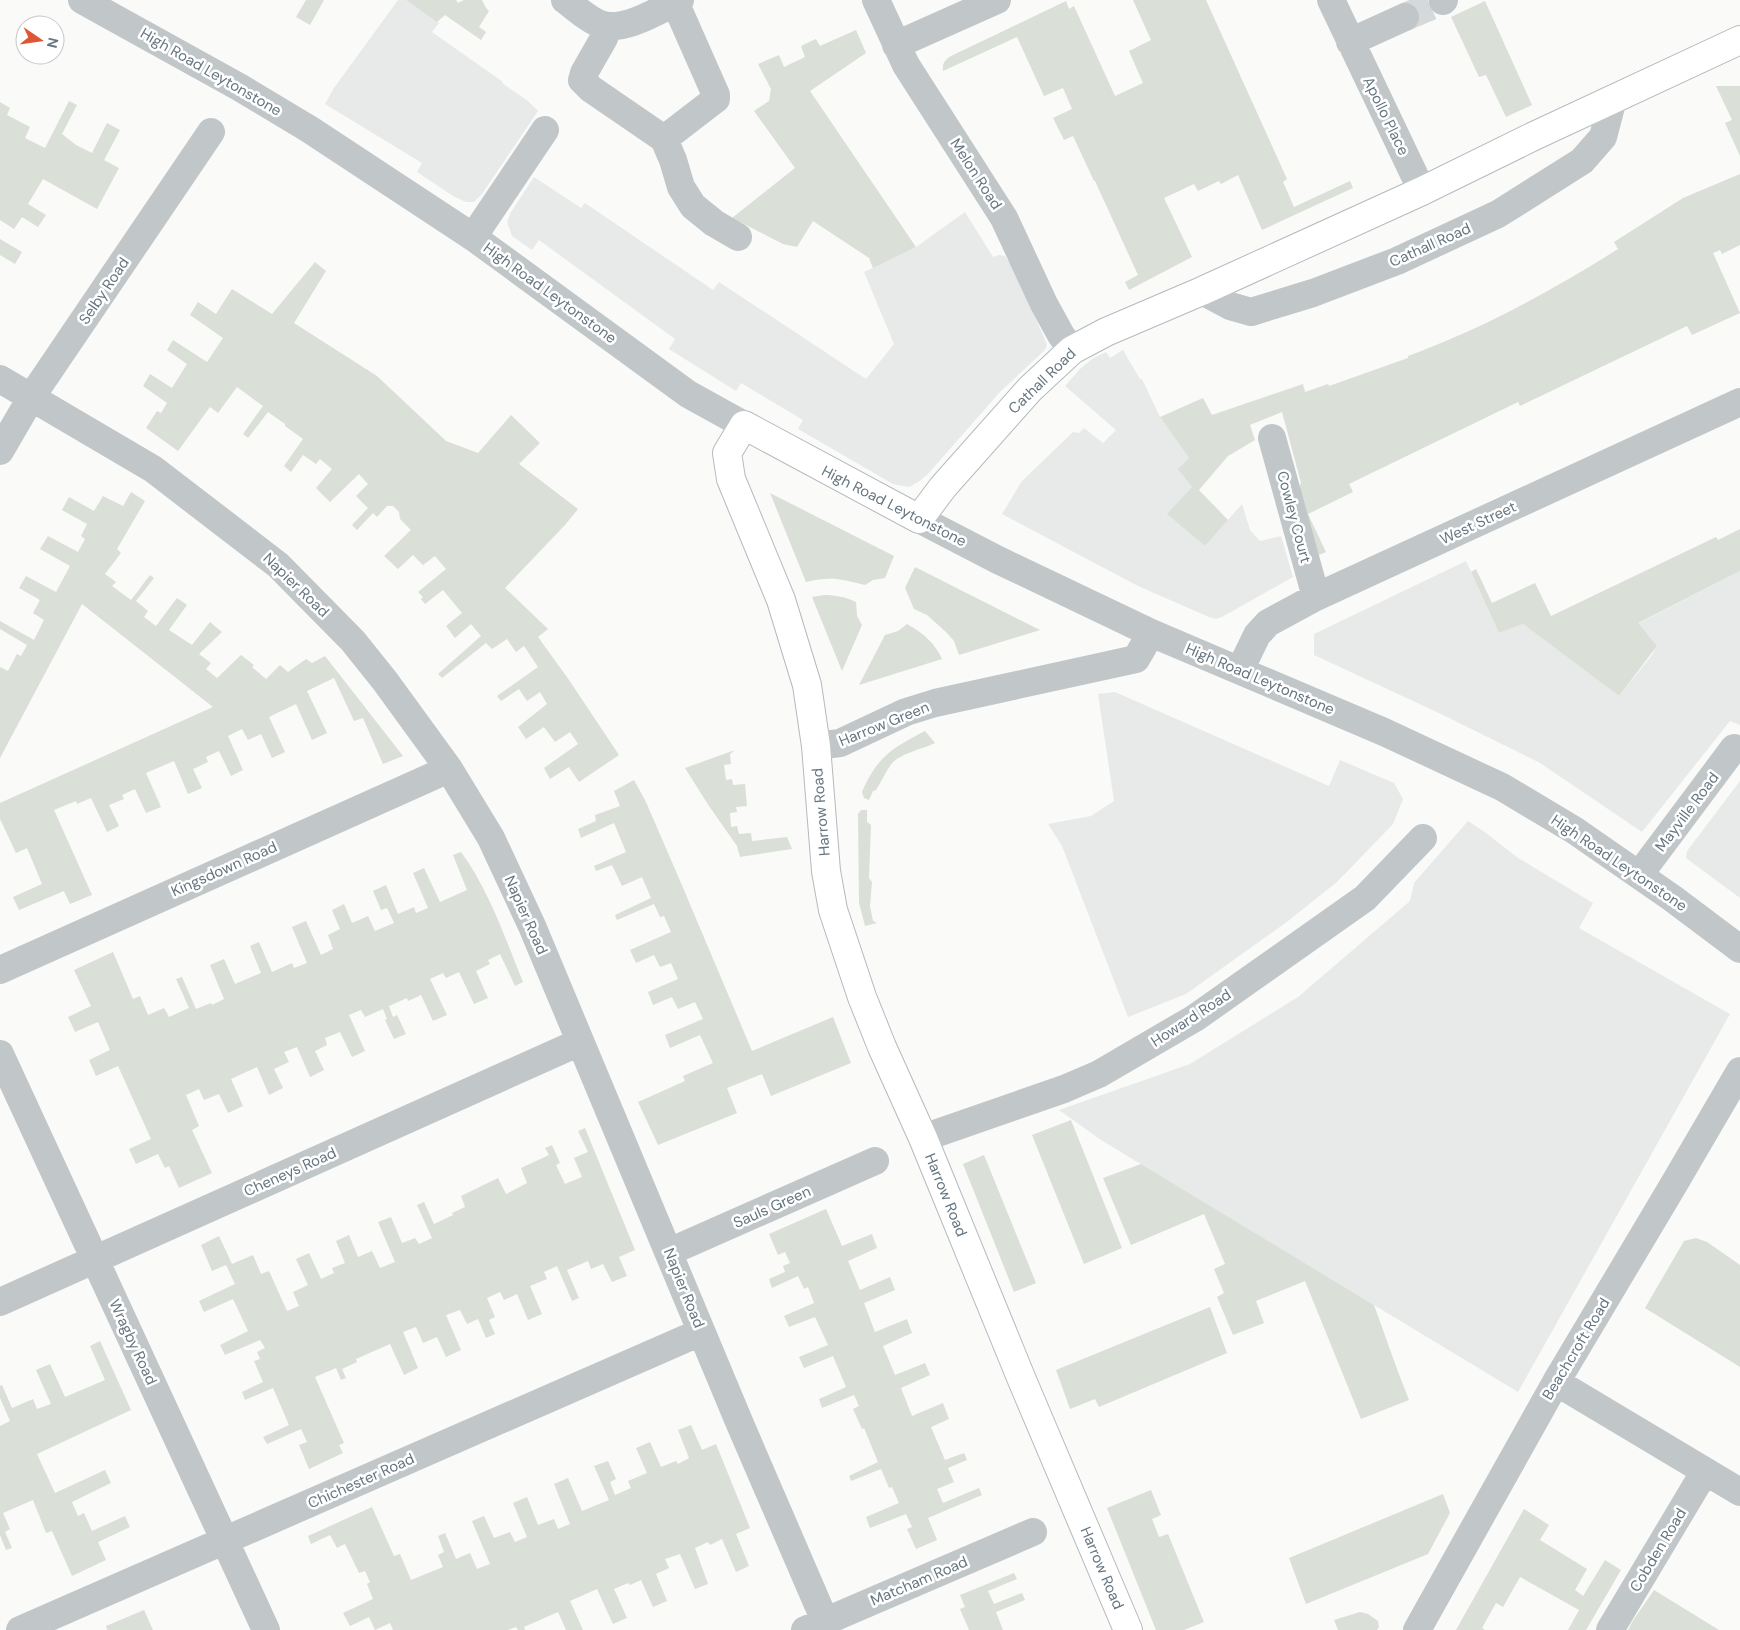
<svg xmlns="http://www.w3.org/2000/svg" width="1740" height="1630" font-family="'DM Sans',sans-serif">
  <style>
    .built { fill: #e8e9e9 }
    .green { fill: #dadfd7 }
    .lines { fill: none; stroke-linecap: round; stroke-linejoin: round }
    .minor-tunnel { stroke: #d5d9da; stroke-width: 28; stroke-dasharray: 28 14; stroke-linecap: butt }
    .secondary-casing { stroke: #b4babe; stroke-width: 30 }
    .minor { stroke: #c1c6c9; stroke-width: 28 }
    .tertiary { stroke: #c1c6c9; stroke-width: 28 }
    .secondary { stroke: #fff; stroke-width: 28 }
    .labels { text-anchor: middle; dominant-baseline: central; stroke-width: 5; stroke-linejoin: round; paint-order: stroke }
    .street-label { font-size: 15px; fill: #667681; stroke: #fff }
  </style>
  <rect width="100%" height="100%" fill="#fafaf8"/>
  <path class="built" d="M398,0h8l33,23 -7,9 71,50 -1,1 26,18 10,10 -56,83 -8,8h-8l-13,-6 -36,-24 5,-9 -97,-59 9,-16z
    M534,177l47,31 4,-5 128,87 6,-8 147,97 28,-35 -30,-72 52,-25 49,-35 28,45 6,-2 6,1 8,12 30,67 4,10 -2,5 -45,42 -73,83 -9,7 -9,5 -16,-3 -95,-55 5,-9 -62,-37 -5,8 -67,-42 6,-10 -136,-99 -7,10 -20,-14 -5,-14 4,-10z
    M1123,350l17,29h2l18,38 29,41 3,29 -24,27 37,32 37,-42 8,26 10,11 21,-5 12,41 -71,40 -7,2 -6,-2 -71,-31 -136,-72 20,-33 51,-49 6,1 5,-5 19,15 13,-13 -51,-44 15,-17 12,-10 14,-7 4,6z
    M1466,561l33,72 24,-9 96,72 33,-41 5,-9 -20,-22 103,-53v154l-10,-4 -88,111 -102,-69 -99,-49 -127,-59v-21z
    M1115,692l214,94 11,-26 54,23 9,16 -10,25 -56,58 -49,39 -102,73 -58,23 -66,-171 -14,-22 43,-8 23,-15 -16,-107z
    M1740,781v117l-54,-40 1,-7z
    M1468,821l18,12 32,25 75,45 -14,25 151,86 -212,378 -417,-252 -42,-30 131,-46 108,-67 112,-96 4,-18z"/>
  <path class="green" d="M306,0h18l-14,25 -14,-8z
    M406,0h50l2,3 6,-3h18l4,8 3,3 -10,16 7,5 -5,8 -36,-25 -8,7z
    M1133,0h73l81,179 -4,3 11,25 56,-26 3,7 -91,42 -24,-55 -17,9 -2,-3 -21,10 -4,-7 -30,14 28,59 -63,33 -4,-8 13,-7 -43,-94h-1l-21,-45 -9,4 -11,-22 19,-9 -9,-21 -19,8 -27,-59 -74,34c-1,-9 3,-12 10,-16l113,-54 3,8 5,-3 41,90 28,-13 -14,-32 22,-11z
    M1485,1l47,104 -26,12 -20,-42 -7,2 -28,-60z
    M856,30l10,23 -56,38 106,156 -43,21 -4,-10 -56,-37 -16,26 -14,-3 -51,-26 63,-50 -41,-57 15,-10 2,-12 -13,-25 21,-9 5,12 21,-10 -4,-11 15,-7 4,7z
    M1716,86h24v70l-15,-33 7,-3z
    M69,101l8,4 -15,29 14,11 16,8 15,-30 13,7 -16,30 15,8 -22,41 -54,-30 -15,25 18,11 -8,12 -16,-10 -8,12 -14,-9v-118l10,6 -3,7 23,12 -5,11 20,10z
    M1740,174v71l-18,9 -2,-4 -7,3 27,60 -48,22 -5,-9 -167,80 -2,-4 -169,82 4,8 -45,22 18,38 -7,3 -23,-62 5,-10 -19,-71 -32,13 5,15 -27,16 -29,34 29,30 -23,26 -38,-32 25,-27 -14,-18 11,-11 -29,-41 43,-19 9,17 91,-31 2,8 23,-8 1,2 79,-28v-2c75,-28 142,-64 210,-107l-4,-7 69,-44z
    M0,239l22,13 -7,12 -15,-9z
    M315,262l11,9 -32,52 83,53 69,65 32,12 33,-38 29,28 -21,21 59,45 -13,16 -60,63 43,41 -10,8 31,43 50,75 -40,27 -10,-15 -19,12 -6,-11 34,-24 -8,-12 -15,10 -11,-15 -18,12 -8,-12 29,-23 -7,-12 -13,9 -8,-12 -18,12 -4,-5 41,-29 -14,-21 -8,6 -9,-13 -15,10 -6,-6 -44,35 -4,-4 43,-38 -10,-12 -16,14 -9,-12 16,-13 -19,-23 -18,14 -4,-5 2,-2 -5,-5 28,-23 -11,-13 -12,9 -10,-10 -15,14 -14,-13 27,-26 -11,-11 -1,-7 -6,-6h-6l-10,11 -4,-4 -16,17 -5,-5 16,-17 -12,-12 12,-12 -9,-10 -29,28 -14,-14 16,-19 -12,-10 -4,5 -13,-9 -12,17 -7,-6 19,-27 -18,-13v-2l-17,-12 -20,26 -5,-4 20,-28 -26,-19 -19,26 -8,-6 -32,44 -32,-23 11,-17 4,2 6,-10 -24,-17 7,-12 22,14 15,-24 -20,-14 6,-10 34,22 16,-24 -33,-23 8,-13 18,12 16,-25 40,25z
    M131,492l14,9 -28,48 4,4 -16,21 11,8 -4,4 19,14 19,-25 4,3 -18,23 12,10 -4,6 12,9 21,-28 10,7 -18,25 23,15 18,-23 12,10 -23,22 12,9 -5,6 11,9 24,-23 13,10 -2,2 14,12 14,-14 8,7 18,-13 6,4 13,-7 78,100 -20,8 -20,-46 -9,3 -20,-43 -27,13 20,42 -15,7 -16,-36 -27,13 16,35 -13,6 -11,-24 -13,6 -6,-11 -14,7 15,34 -12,6 -12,-25 -13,6 2,5 -15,7 9,19 -14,6 -14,-33 -28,12 15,34 -15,6 -11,-24 -13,6 2,4 -15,6 10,21 -12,6 -16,-34 -14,6 -1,-3 -22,9 38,85 -22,9 -6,-13 -45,19 -6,-13 29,-13 -15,-36 -11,5 -16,-34v-16l213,-96 -131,-103 -82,154v-91l8,4 9,-17 4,2 6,-11 -27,-16v-8l34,19 10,-20 -11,-7 7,-13 -21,-12 7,-12 30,16 14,-26 -30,-17 8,-13 30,16 7,-13 -4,-3 6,-12 -25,-14 7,-13 25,14 9,-15 20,10z
    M770,493l124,63 -9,22 -12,2 -8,5c-24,-6 -34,-9 -59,-3z
    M1740,529v42l-102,52 19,23 -38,50 -96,-72 -24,9 -28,-61 5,-3 16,34 43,-20 16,33 165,-79 2,3z
    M915,567l125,63 -81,25 -5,-14 -7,-8 -20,-18 -13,-6 -9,-21z
    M824,595c12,0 21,2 32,7l1,14 5,9 -20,46 -30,-74z
    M907,624c16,9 28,19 35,35l-83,26 26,-50 13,-4z
    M925,731l10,12c-12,6 -38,11 -45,23 -5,7 -9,16 -14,24l-3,1 -4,9 -5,-2 -2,-6c15,-35 30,-44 63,-61z
    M735,750l-5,4 1,10 -7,1 2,15 6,-1 1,6 12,-1 2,22 -11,1 1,5 -7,1 1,14 6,-1 2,8 12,-1 1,8 35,-4 5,12 -52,8 -3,-11 -28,-40 -24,-38z
    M634,780l12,22 35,81 71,168 81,-34 18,46 -80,33 -9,-22 -35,14 10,25 -79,32 -20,-43 47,-21 -2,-5 30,-13 -13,-28 -30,13 -5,-13 38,-16 -8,-17 -17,7 -6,-12 -19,8 -5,-13 30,-13 -7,-16 -11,4 -6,-12 -18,8 -6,-13 41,-18 -7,-16 -4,1 -6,-13 -37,16 -2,-5 36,-17 -9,-21 -20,9 -10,-21 -16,6 -2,-5 32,-14 -12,-29 -33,15 -3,-9 18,-8 -1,-6 25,-9 -6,-15z
    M861,810h6v12l4,3 -2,53 3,4 -2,24 3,15 4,2 -12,3 -6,-23 -1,-89z
    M461,852c28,38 44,86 62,130l-8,4 -15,-32 -12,6 2,4 -14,7 12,27 -14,6 -15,-32 -13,6 -3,-5 -13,6 17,36 -14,6 -12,-26 -13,6 -1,-3 -18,8 4,11 4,-2 9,19 -12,5 -9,-19 2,-1 -4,-10 -18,8 -4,-7 -12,5 16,36 -13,6 -12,-25 -15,6 2,7 -12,6 9,19 -14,7 -13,-30 -13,5 5,10 -15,7 9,19 -14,7 -12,-28 -26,12 12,27 -15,7 -9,-19 -15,6 -5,-11 -13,6 13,31 -7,4 20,43 -33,15 -10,-22 -4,2 -7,-14 -22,10 -7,-15 22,-10 -33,-73 -22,10 -7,-16 21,-10 -12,-28 -23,10 -7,-15 23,-11 -17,-36 39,-18 20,47 7,-3 8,19 16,-7 5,9 20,-9 -13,-29 6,-2 14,32 15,-6 1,2 12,-6 -14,-34 14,-6 11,25 26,-11 -11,-27 9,-4 13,30 20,-9 2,5 13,-5 -15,-36 14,-6 15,34 12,-6 -5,-14 12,-6 -8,-19 12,-6 8,19 16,-7 7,15 19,-8 -7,-15 -6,2 -8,-19 13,-6 12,29 16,-7 2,6 12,-5 -15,-35 11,-5 16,34 27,-12 -14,-35z
    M1071,1120l51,128 -38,16 -52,-129z
    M585,1128l50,122 -16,7 8,19 -15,6 -9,-18 -12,5 -3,-8 -21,9 12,28 -7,3 -15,-35 -13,6 3,7 -17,7 12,28 -14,6 -11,-26 -13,6 -4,-8 -13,6 8,19 -6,3 6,14 -9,4 -8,-19 -11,5 -7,-14 -14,5 15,35 -15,7 -9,-20 -14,6 -7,-16 -13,5 15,36 -14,7 -14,-31 -34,15 1,3 -15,7 4,9 -5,2 -5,-12 -21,9 29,66 -5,2 4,8 -34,16 -10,-24 8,-3 -6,-13 -34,15 -4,-7 26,-12 -16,-37 -28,12 -3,-8 21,-10 -9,-21 6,-2 -3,-7 8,-4 -5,-8 -35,15 -5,-10 28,-14 -15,-32 -29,13 -5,-11 36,-17 -9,-19 -14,6 -11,-26 18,-9 13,28 21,-9 8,19 8,-3 18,40 12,-5 -6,-14 15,-7 -12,-26 13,-6 12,26 13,-6 -2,-5 13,-5 -9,-22 13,-6 9,22 14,-6 8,17 15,-6 -17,-40 13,-5 11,26 13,-5 4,6 13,-6 -15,-33 7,-3 10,22 19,-9 -1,-2 13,-6 -4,-11 37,-18 8,16 21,-11 -6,-15 28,-13 -4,-7 7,-3 8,18 -4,2 9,19 17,-7 -8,-19 14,-6 -10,-21z
    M984,1155l52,128 -22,9 -51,-128z
    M1141,1164l233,141 23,64 12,31 -48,19 -56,-138 -49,20 8,22 -31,12 -16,-38 7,-4 -10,-24 11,-5 -21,-50 -73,31 -28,-67z
    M826,1209l16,37 30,-12 5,14 -29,13 12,29 30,-13 5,13 -31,13 11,29 32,-13 5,14 -29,13 12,29 30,-12 5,12 -29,13 11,28 31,-13 6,16 -18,8 14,33 19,-7 3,7 -19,8 6,14 -17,7 6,14 36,-15 3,7 -54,23 9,22 -21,9 -9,-20 5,-2 -6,-13 -36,14 -4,-11 33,-14 -7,-16 -3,1 -8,-19 -30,12 -2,-5 29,-14 -14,-34 -2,1 -9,-20 6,-3 -5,-11 -32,13 -3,-9 27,-12 -13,-31 -29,12 -5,-11 29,-12 -13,-28 -26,10 -5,-11 30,-13 -6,-16 -4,2 -6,-13 -26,12 -3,-9 16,-7 -2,-6 7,-3 -5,-11 -7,3 -9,-21z
    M1696,1238l11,4 33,23v102l-95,-59 39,-67z
    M1210,1307l17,46 -128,54 -4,-8 -25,10 -14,-39z
    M100,1341l31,69 -94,44 18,39 50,-23 6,13 -39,19 6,14 6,-3 8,18 33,-15 5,11 -32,15 8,18 -34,16 -20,-45 -6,2 -13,-33 -30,13 7,16 -5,3 7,16 -6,2 -6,-15v-109l10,-5 -10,-23v-12l2,-1 10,23 21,-9 4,10 14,-5 -15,-34 14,-6 15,33 40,-17 -15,-34z
    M691,1425l11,25 14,-6 34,84 -14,6 13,32 -13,6 -14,-33 -12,6 -2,-3 -13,6 13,36 -13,5 -15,-35 -15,5 4,9 -13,6 11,27 -14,6 -12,-27 -11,5 -2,-2 -14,6 13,29 -14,6 -16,-35 -27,12 13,29h-17l-8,-18 -34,15 1,3h-7l-2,-3 -8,3h-115l-3,-7 -15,7 -6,-13 -19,9 -7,-13 30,-14 -6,-15 3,-2 -5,-11 -6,2 -14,-29 -8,4 -7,-13 -19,9 -3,-8 64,-29 22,49 6,-2 11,26 32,-13 -5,-12 6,-3 -6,-16 7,-3 11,26 14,-6 7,16 13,-5 -18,-43 12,-5 10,22 16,-6 5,10 12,-5 -14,-34 14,-6 11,28 16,-6 4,10 12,-5 -16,-40 14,-6 14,33 27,-11 -15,-34 14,-5 8,18 -6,3 5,13 16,-7 -3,-7 19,-8 -11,-25 14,-6 11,25 15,-6 2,3 11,-6 -11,-28z
    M1151,1490l10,25 -9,4 7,18 9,-3 36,88 -20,8h-28l-49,-122z
    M1443,1494l7,19 -22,41 -122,50 -17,-46z
    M1524,1509l25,16 -9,15 47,29 -12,21 8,6 22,-36 16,10 -35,60h-18l11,-20 -59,-33 -17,30 -7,-4 -14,25 3,2h-29z
    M1014,1573l3,6 -29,12 6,13 28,-11 3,7 -29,12 7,18h-34l-9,-21 5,-2 -5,-12z
    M1654,1590l65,40h-91l4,-8z
    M144,1610l9,20h-46l-1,-4z
    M1360,1612l8,2 10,7 1,6 -2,3h-39l-4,-10z"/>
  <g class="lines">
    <path class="minor-tunnel" d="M1405,17l38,-16"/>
    <g class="secondary-casing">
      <path id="secondary" d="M1128,1630l-106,-250 -99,-242 -41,-91 -20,-50 -29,-87 -7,-39 -10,-125 -9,-61 -26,-85 -50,-121 -4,-26 17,-28 175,94 24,-32 87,-98 42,-39 34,-18 96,-41 220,-100 112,-55 206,-96"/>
    </g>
    <path class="minor" d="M565,0c11,8 22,19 35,24 23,9 59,-14 80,-24
      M876,0l30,65 98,153 40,86 17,31 11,15
      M1331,0l91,191
      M1443,1l1,-1
      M608,26l-4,12 -20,35 -2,7 9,9 73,50 9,21 8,27 12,19 21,17 24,14
      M1350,42l55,-25
      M896,45l101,-45
      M664,139l52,-40v-4l-41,-93
      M473,237l72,-107
      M1202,291l28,15 21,6 62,-19 84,-32 101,-47 84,-53 21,-24 10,-38
      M0,379l153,90 125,96 75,76 32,40 64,88 42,69 41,88 208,498 85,197
      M1272,438l44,159
      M0,451l32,-55 179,-264
      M1240,670l17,-35 11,-12 48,-26 424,-195
      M1639,875l95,-127
      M0,970l449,-201
      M0,1054l266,576
      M923,1138l141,-49 35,-15 96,-56 170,-120 58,-60
      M669,1252l206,-91
      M0,1302l580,-260
      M1556,1382l184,110
      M20,1630l681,-298
      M805,1630l228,-98
      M1417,1630l139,-248 118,-198 66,-113
      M1610,1630l95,-159"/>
    <path class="tertiary" d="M82,0l157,87 70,42 164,108 215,157 56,31
      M919,519l79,41 153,73 233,99 118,55 72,43 98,68 68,51
      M816,746l24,-3 66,-31 29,-9 201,-44 15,-26"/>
    <use href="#secondary" class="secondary"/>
  </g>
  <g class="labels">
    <g class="street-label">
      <text transform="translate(211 72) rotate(30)">High Road Leytonstone</text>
      <text transform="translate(1386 116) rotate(64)">Apollo Place</text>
      <text transform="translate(976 174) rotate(57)">Melon Road</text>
      <text transform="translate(1430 245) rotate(-24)">Cathall Road</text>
      <text transform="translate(104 291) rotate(-56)">Selby Road</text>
      <text transform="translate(550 293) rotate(36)">High Road Leytonstone</text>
      <text transform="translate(1042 381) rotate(-44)">Cathall Road</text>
      <text transform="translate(894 506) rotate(27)">High Road Leytonstone</text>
      <text transform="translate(1294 517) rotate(75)">Cowley Court</text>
      <text transform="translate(1478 523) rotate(-25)">West Street</text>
      <text transform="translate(296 585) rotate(44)">Napier Road</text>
      <text transform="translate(1260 679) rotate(23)">High Road Leytonstone</text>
      <text transform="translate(884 724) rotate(-22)">Harrow Green</text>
      <text transform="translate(821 812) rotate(-95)">Harrow Road</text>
      <text transform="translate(1687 812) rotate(-53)">Mayville Road</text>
      <text transform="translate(1619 863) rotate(34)">High Road Leytonstone</text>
      <text transform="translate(224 869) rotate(-24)">Kingsdown Road</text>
      <text transform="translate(526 915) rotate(66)">Napier Road</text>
      <text transform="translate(1191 1018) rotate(-33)">Howard Road</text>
      <text transform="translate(290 1172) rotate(-24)">Cheneys Road</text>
      <text transform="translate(946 1195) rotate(68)">Harrow Road</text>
      <text transform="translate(772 1207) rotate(-24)">Sauls Green</text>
      <text transform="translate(684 1288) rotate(68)">Napier Road</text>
      <text transform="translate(133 1342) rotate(65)">Wragby Road</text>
      <text transform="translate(1576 1349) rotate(-59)">Beachcroft Road</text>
      <text transform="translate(361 1481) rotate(-24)">Chichester Road</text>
      <text transform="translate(1658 1550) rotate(-59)">Cobden Road</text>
      <text transform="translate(1102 1568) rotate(67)">Harrow Road</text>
      <text transform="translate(919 1581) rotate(-23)">Matcham Road</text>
    </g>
  </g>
  <g transform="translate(40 40) rotate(103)"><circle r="24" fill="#ffffff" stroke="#c2c8cd"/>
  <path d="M0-4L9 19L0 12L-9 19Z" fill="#dd5735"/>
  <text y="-8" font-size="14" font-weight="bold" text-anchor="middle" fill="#667681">N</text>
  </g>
</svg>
